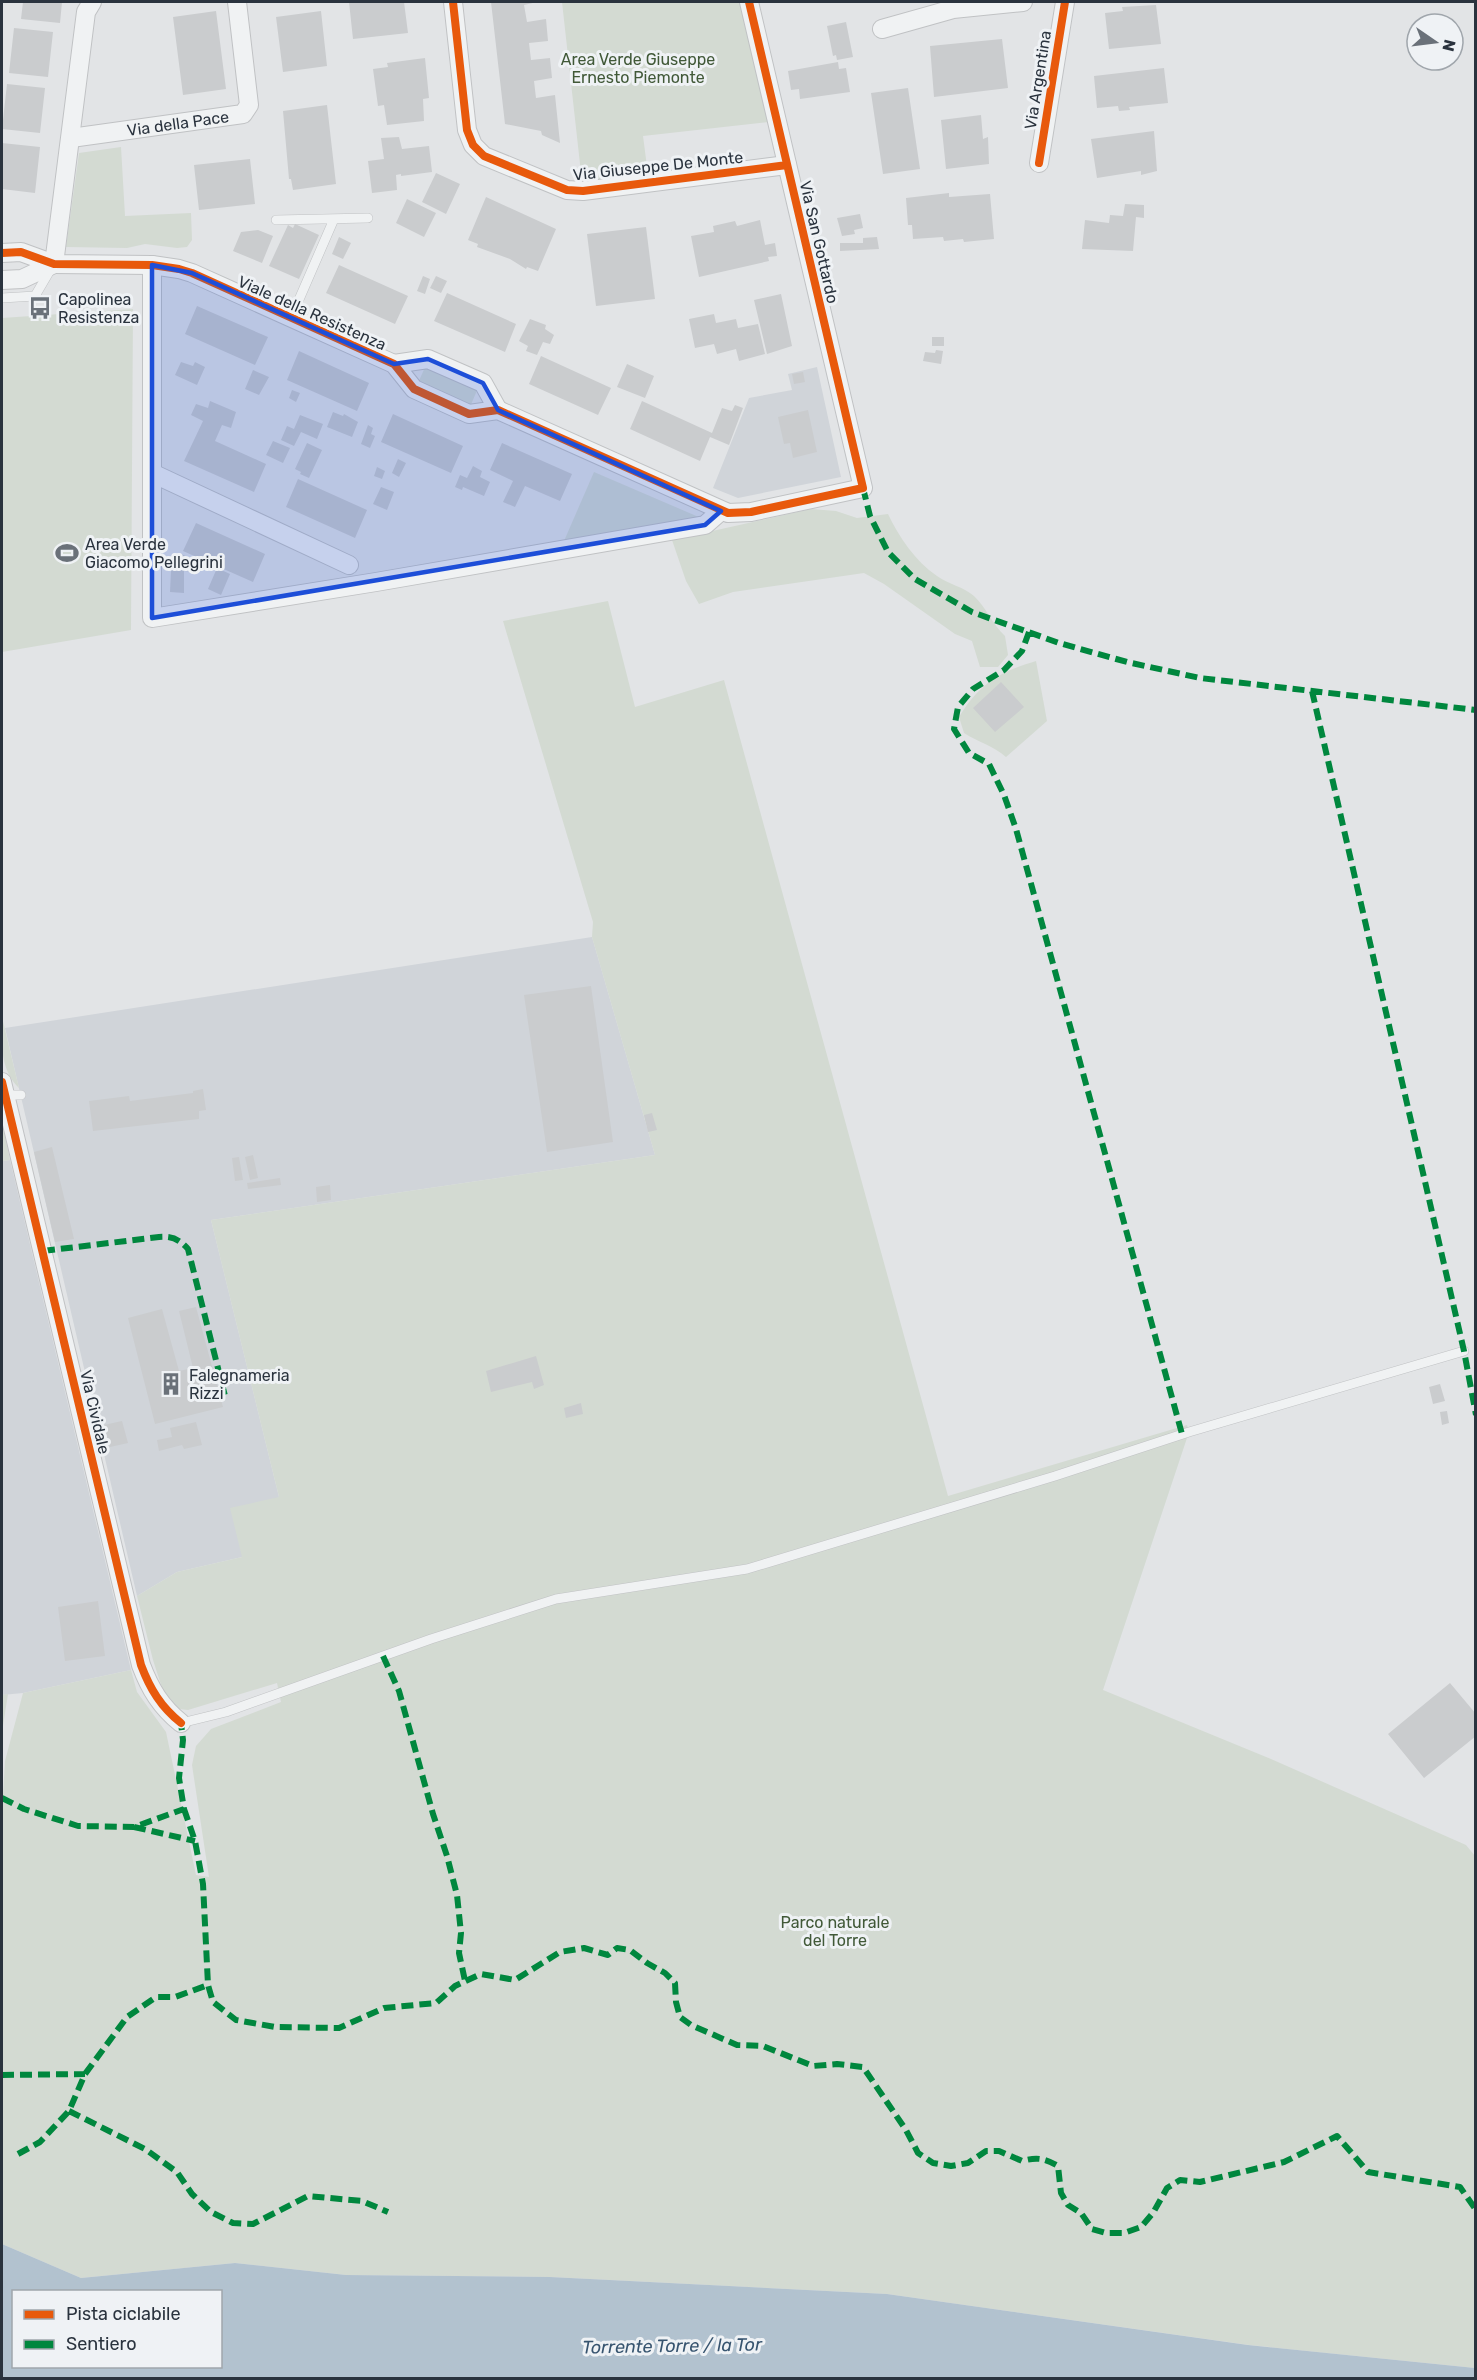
<svg xmlns="http://www.w3.org/2000/svg" width="1477" height="2380" font-family="Rubik,sans-serif">
  <style>
    .built { fill: #d0d4d9 }
    .green { fill: #d3dad2 }
    .water { fill: #b2c2cf; fill-rule: evenodd }
    .building { fill: #caccce }
    .lines { fill: none; stroke-linecap: round; stroke-linejoin: round }
    .lane-casing { stroke: #c0c2c4; stroke-width: 10 }
    .street-casing { stroke: #c0c2c4; stroke-width: 20 }
    .lane { stroke: #f0f2f3; stroke-width: 9 }
    .street { stroke: #f0f2f3; stroke-width: 18 }
    .quiet { stroke: #00873e; stroke-width: 6; stroke-dasharray: 12 6; stroke-linecap: butt }
    .cycleway-casing { stroke: #eff2f5; stroke-width: 11 }
    .cycleway { stroke: #e8590c; stroke-width: 8 }
    .marked { fill: #1d4ed8; fill-opacity: 0.2; stroke: #1d4ed8; stroke-width: 4.5; stroke-linejoin: round }
    .labels { text-anchor: middle; dominant-baseline: central; stroke-width: 6; stroke-linejoin: round; paint-order: stroke }
    .park-label { font-size: 16px; fill: #415938; stroke: #eff2f5 }
    .street-label { font-size: 16px; fill: #2a333e; stroke: #eff2f5 }
    .poi-label { font-size: 16px; fill: #2a333e; stroke: #eff2f5; text-anchor: start }
    .water-label { font-size: 18px; font-style: italic; fill: #37546f; stroke: #eff2f5 }
  </style>
  <rect width="100%" height="100%" fill="#e2e4e6"/>
  <path class="built" d="M817,367l24,110 -103,21 -25,-10 36,-90 43,-8 -4,-16z
    M592,937l63,218 -444,65 68,277 -37,60 -65,15 -40,24 -132,-568z
    M10,1160l121,510 -108,23 -21,2v-534z"/>
  <path class="green" d="M562,2h187l28,119 -134,15 6,46 -66,9z
    M121,147l4,69 66,-3 1,27 -5,7 -10,1 -32,-4 -18,4 -61,-1 13,-94z
    M133,309l-2,321 -129,22v-334z
    M426,365l52,23 -8,19 -52,-24z
    M594,472l107,46 -137,23z
    M811,509l25,2 21,7 31,-4c11,23 27,47 49,62 11,8 27,11 37,20 12,11 18,28 31,40l3,19 -10,12h-18l-8,-26 -17,-7 -71,-50 -20,-11 -131,19 -34,12 -13,-23 -14,-41z
    M608,601l27,106 89,-27 224,816 239,-71 2,7 -86,258 168,69 195,86 9,11v512l-226,-23 -362,-51 -337,-17 -204,-2 -111,-12 -154,15 -79,-34v-433l3,-50 18,-68 108,-23 6,22 29,40 30,143 13,2 -17,-112 4,-19 15,-17 70,-27 -4,-19 -89,27 -9,-1 -16,-18 -10,-31 -16,-64 40,-24 65,-15 -12,-49 49,-11 -68,-277 444,-65 -63,-218 1,-15 -90,-301z
    M1036,661l11,60 -41,36c-12,-11 -28,-15 -42,-24l-5,-16c21,-34 40,-45 77,-56z
    M2,1017l17,71c-19,-18 -18,-46 -17,-71z
    M2,1122l8,38 -8,1z
    M8,1694l-6,38v-37z"/>
  <path class="water" d="M2,2244l79,34 154,-15 111,12 204,2 337,17 361,51 227,23v10h-1473zM14,2292h206v74h-206z"/>
  <path class="building" d="M23,2h39l-2,21 -39,-4z
    M349,2h55l4,31 -55,6z
    M491,2h46l-13,3 3,17 19,-3 2,22 -19,2 2,17 19,-2 2,20 -18,3 2,17 19,-3 5,48 -18,-8 -1,-4 -36,-7z
    M1156,5l5,39 -52,5 -4,-36 18,-2 -1,-4z
    M216,11l10,78 -43,6 -10,-78z
    M321,11l6,55 -44,6 -7,-55z
    M846,22l7,35 -16,3 -1,-5 -3,1 -6,-30z
    M14,28l39,4 -5,45 -39,-4z
    M1002,39l6,49 -74,9 -4,-51z
    M425,58l4,40 -6,1 1,22 -37,4 -3,-20 -6,1 -5,-37 15,-2 -1,-4z
    M838,62l1,7 7,-1 4,24 -50,7 -1,-10 -8,1 -3,-19z
    M1164,68l4,35 -39,4 1,3 -11,1 -1,-5 -21,2 -3,-32z
    M7,84l38,4 -5,45 -38,-4z
    M908,88l12,81 -37,5 -12,-81z
    M327,105l9,79 -43,6 -2,-11h-2l-6,-68z
    M981,115l2,24 5,-2 1,27 -43,5 -5,-49z
    M1154,131l3,40 -16,4v-4l-44,7 -6,-39z
    M399,137l3,12 27,-3 3,26 -31,4v-2l-5,1 1,15 -25,3 -4,-32 16,-2 -3,-21z
    M2,143l38,4 -5,46 -33,-4z
    M250,159l5,45 -56,6 -5,-45z
    M436,173l24,11 -14,30 -24,-12z
    M949,193v4l41,-3 4,45 -30,3 -1,-3 -19,2 -1,-4 -30,2 -1,-14h-4l-2,-27z
    M486,197l70,32 -18,42 -11,-4 -1,2 -16,-10 -33,-12 1,-3 -10,-4z
    M407,199l29,14 -12,24 -28,-14z
    M1125,204l19,1v13l-8,-1 -3,34 -51,-2 3,-29 24,3 1,-8 13,1z
    M860,214l3,14 -9,2 1,4 -13,2 -5,-18z
    M760,220l5,25 10,-2 2,13 -9,1 1,4 -70,16 -8,-41 23,-4 -1,-6 22,-5 2,5z
    M295,224l24,11 -20,44 -30,-13 19,-41 5,3z
    M646,227l9,72 -59,7 -9,-72z
    M258,230l15,6 -11,27 -29,-12 8,-19z
    M339,237l12,6 -8,16 -11,-5z
    M877,237l2,12 -39,2v-8h23v-5z
    M339,265l69,31 -13,28 -69,-31z
    M423,276l7,3 -5,15 -8,-3z
    M436,276l11,5 -6,12 -11,-5z
    M447,293l69,31 -11,28 -71,-31z
    M781,294l11,52 -25,8 -13,-54z
    M197,306l71,31 -13,28 -70,-31z
    M714,314l2,9 20,-4 2,9 20,-4 7,30 -26,7 -3,-12 -19,5 -3,-10 -19,4 -6,-29z
    M530,319l16,6 -1,4 9,6 -4,9 -7,-2 -6,13 -11,-4 2,-5 -9,-5z
    M932,337h12v9h-12z
    M936,350l7,1 -2,13 -18,-3 2,-9 10,1z
    M299,351l70,32 -12,28 -70,-31z
    M541,356l70,32 -13,27 -69,-31z
    M181,362l12,4 2,-4 10,5 -8,18 -22,-10z
    M627,364l27,12 -9,22 -28,-11z
    M253,370l16,7 -10,18 -14,-6z
    M803,372l2,10 -11,2 -2,-10z
    M292,390l8,3 -4,9 -7,-4z
    M210,401l26,11 -5,16 -9,-3 -7,16 51,23 -12,28 -70,-31 19,-40 -12,-6 5,-11 12,4z
    M642,401l70,32 10,-25 10,3 3,-6 8,3 -14,37 -19,-8 -10,24 -70,-32z
    M808,410l9,42 -24,6 -3,-15 -6,1 -6,-27z
    M333,412l10,4 1,-2 14,8 -6,15 -25,-10z
    M393,414l70,32 -12,27 -70,-31z
    M300,415l23,9 -6,15 -16,-7 -7,14 -13,-6 6,-14 7,3z
    M368,425l5,3 -2,6 4,2 -5,12 -9,-4z
    M273,441l17,7 -7,15 -17,-8z
    M307,443l15,7 -13,28 -9,-4 1,-2 -6,-3z
    M502,443l70,31 -12,27 -35,-15 -10,21 -12,-5 10,-21 -23,-11z
    M398,459l8,4 -7,14 -7,-4z
    M473,466l9,5 -2,6 10,5 -6,14 -21,-9 -1,3 -7,-3 5,-12 7,3z
    M377,467l8,4 -3,8 -8,-3z
    M298,479l69,31 -12,28 -69,-31z
    M381,487l13,5 -7,18 -14,-6z
    M196,523l69,31 -12,28 -70,-31z
    M181,554l19,8 -3,10 -13,-1v22l-14,-1 1,-21z
    M217,568l13,6 -9,21 -13,-6z
    M1001,682l23,25 -29,25 -22,-24z
    M591,986l22,156 -66,10 -23,-157z
    M203,1089l3,21 -7,1v8l-106,12 -4,-30 40,-5 1,5 63,-8v-2z
    M652,1113l5,17 -9,2 -4,-17z
    M52,1147l22,92 -19,3 -21,-90z
    M253,1155l5,23 -8,2 -5,-23z
    M239,1157l4,23 -8,1 -3,-23z
    M280,1178l1,7 -33,4 -1,-6z
    M330,1185l1,15 -14,2 -1,-15z
    M196,1307l27,100 -68,17 -27,-106 34,-9 17,62 14,-3 -14,-57z
    M536,1356l8,29 -10,4 -2,-7 -41,10 -5,-21z
    M1440,1384l5,17 -12,3 -4,-17z
    M581,1403l2,11 -17,4 -2,-10z
    M1447,1411l2,12 -7,2 -2,-13z
    M122,1421l6,22 -18,4 -6,-22z
    M196,1422l6,23 -18,4 -2,-4 -23,6 -2,-11 15,-3 -2,-9z
    M98,1601l7,55 -40,5 -7,-54z
    M1450,1683l26,31v22l-52,42 -36,-44z"/>
  <g class="lines">
    <g class="lane-casing">
      <path id="lane" d="M276,220l92,-2
        M2,298l33,-2 17,-29
        M291,318l43,-99
        M6,1095h15
        M181,1723l45,-11 205,-73 125,-40 191,-30 308,-93 134,-44 275,-81"/>
    </g>
    <g class="street-casing">
      <g id="street">
        <path d="M453,2l14,128 6,15 11,11 83,34 16,1 204,-26"/>
        <path d="M882,29l71,-20 70,-7"/>
        <path id="s1" d="M71,138l172,-24 6,-9 -12,-103"/>
        <path d="M1039,163l26,-161"/>
        <path d="M2,253l19,-1 33,12 98,1 27,4 13,4 202,91 20,25 55,25 29,-4 230,103 23,-1 112,-24 -114,-486"/>
        <path d="M54,264l32,-252 6,-10"/>
        <path d="M152,265v353l224,-36 329,-57 16,-14"/>
        <path d="M2,280l20,-1 32,-15"/>
        <path d="M394,364l34,-5 55,24 15,27"/>
        <path d="M152,473l197,92"/>
        <path d="M2,1082l139,583c9,24 20,42 40,58"/>
      </g>
    </g>
    <use href="#lane" class="lane"/>
    <use href="#street" class="street"/>
    <path class="quiet" d="M863,488l7,28 18,36 27,27 57,33 87,31 68,19 73,16 276,32
      M1029,632l-7,19 -18,19 -31,19 -15,18 -4,22 15,24 20,11 15,31 12,34 166,605
      M1312,691l152,660 12,64
      M43,1251l116,-14c13,-1 20,2 29,12l37,147
      M383,1656l16,35 34,123 14,42 10,39 4,38 -2,20 6,28
      M2,1798l22,11 54,17 56,1 50,-18 -5,-31 4,-38 -2,-17
      M184,1809l11,32 8,43 5,101 5,17 23,18 39,7 64,1 45,-20 52,-5 19,-17 26,-12 34,6 45,-28 24,-4 24,7 9,-7 13,2 17,13 18,10 10,10 1,19 4,15 11,8 46,20 26,1 50,20 24,-2 26,3 43,63 12,23 15,10 18,3 17,-3 18,-12h13l23,10c15,-4 22,-3 36,5l3,27 7,12 13,8 11,16 14,4h18l17,-6 12,-14 14,-25 13,-8 20,2 84,-20 53,-26 31,36 92,15 16,23
      M134,1827l61,14
      M2,2075l83,-1
      M69,2111l76,38 32,23 15,22 19,18 22,11 20,1 55,-28 54,5 26,11
      M18,2154l22,-12 29,-31 16,-37 42,-57 29,-20h19l33,-12"/>
    <g class="cycleway-casing">
      <path id="cycleway" d="M453,2l14,128 6,15 11,11 83,34 16,1 204,-26
        M1039,163l26,-161
        M2,253l19,-1 33,12 98,1 27,4 13,4 202,91 20,25 55,25 29,-4 230,103 23,-1 112,-24 -114,-486
        M2,1082l139,583c9,24 20,42 40,58"/>
    </g>
    <use href="#cycleway" class="cycleway"/>
  </g>
  <path class="marked" d="M152,265l40,8 202,91 34,-5 55,24 15,27 223,101 -16,14 -553,93z"/>
  <defs>
    <g id="bus-bare" transform="scale(1.8)"><path d="M-5-6H5V4H4V6H2V4H-2V6H-4V4H-5ZM-3.5-4V0h7V-4ZM-3.5 1.2v1.5H-2V1.2ZM2 1.2v1.5H3.5V1.2Z" fill="#6a7179" stroke="#eff2f5" stroke-width="2.5" paint-order="stroke"/></g>
    <g id="stadium-bare" transform="scale(1.8)"><path d="M0-5a6.5 5 0 1 0 0 10a6.5 5 0 1 0 0-10ZM-3.5-1.8h7v3.6h-7Z" fill="#6a7179" stroke="#eff2f5" stroke-width="2.5" paint-order="stroke"/></g>
    <g id="building-bare" transform="scale(1.8)"><path d="M-4-6H4V6H1V3H-1V6H-4ZM-2.5-4.3h1.7v1.8h-1.7ZM.8-4.3h1.7v1.8H.8ZM-2.5-1h1.7V.8h-1.7ZM.8-1h1.7V.8H.8Z" fill="#6a7179" stroke="#eff2f5" stroke-width="2.5" paint-order="stroke"/></g>
  </defs>
  <g fill-rule="evenodd">
    <use href="#bus-bare" x="40" y="308"/>
    <use href="#stadium-bare" x="67" y="553"/>
    <use href="#building-bare" x="171" y="1384"/>
  </g>
  <g class="labels">
    <g class="park-label">
      <text x="638" y="59">Area Verde Giuseppe<tspan x="638" dy="18">Ernesto Piemonte</tspan></text>
      <text x="835" y="1922">Parco naturale<tspan x="835" dy="18">del Torre</tspan></text>
    </g>
    <g class="street-label">
      <text transform="translate(1038 80) rotate(-81)">Via Argentina</text>
      <text stroke="none"><textPath href="#s1" startOffset="108">Via della Pace</textPath></text>
      <text transform="translate(658 166) rotate(-6)">Via Giuseppe De Monte</text>
      <text transform="translate(819 242) rotate(77)">Via San Gottardo</text>
      <text transform="translate(312 313) rotate(24)">Viale della Resistenza</text>
      <text transform="translate(95 1412) rotate(77)">Via Cividale</text>
    </g>
    <g class="poi-label">
      <text x="58" y="299">Capolinea<tspan x="58" dy="18">Resistenza</tspan></text>
      <text x="85" y="544">Area Verde<tspan x="85" dy="18">Giacomo Pellegrini</tspan></text>
      <text x="189" y="1375">Falegnameria<tspan x="189" dy="18">Rizzi</tspan></text>
    </g>
    <g class="water-label">
      <text transform="translate(672 2346) rotate(-1)">Torrente Torre / la Tor</text>
    </g>
  </g>
  <rect width="1477" height="2380" fill="none" stroke="#2a333e" stroke-width="6"/>
  <rect x="12" y="2290" width="210" height="78" fill="#eff2f5" stroke="#a0a6ac" stroke-width="1.5"/>
  <rect x="24" y="2310" width="30" height="9" fill="#e8590c" stroke="#a0a6ac" stroke-width="1.5"/>
  <text x="66" y="2320" font-size="18" fill="#2a333e">Pista ciclabile</text>
  <rect x="24" y="2340" width="30" height="9" fill="#00873e" stroke="#a0a6ac" stroke-width="1.5"/>
  <text x="66" y="2350" font-size="18" fill="#2a333e">Sentiero</text>
  <g transform="translate(1435 42) rotate(104)"><circle r="28" fill="#eff2f5" stroke="#a0a6ac" stroke-width="1.5"/>
  <path d="M0-4.5L10 22L0 15L-10 22Z" fill="#6a7179"/>
  <text y="-9" font-size="16" font-weight="bold" text-anchor="middle" fill="#2a333e">N</text>
  </g>
</svg>
